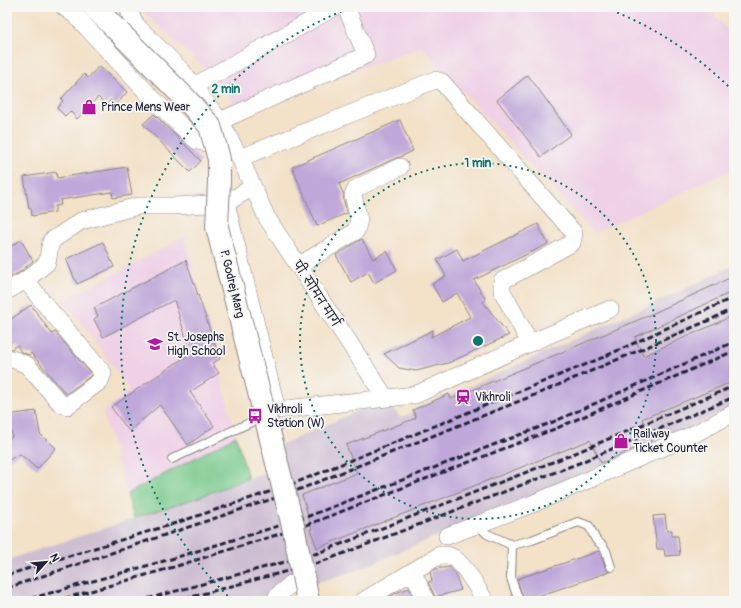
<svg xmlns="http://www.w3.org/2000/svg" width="741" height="608" font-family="Pangolin,'Playpen Sans Deva',sans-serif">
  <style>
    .built { fill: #efd0e6 }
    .industrial { fill: #cdbed2 }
    .green { fill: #78c98a; stroke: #4d7662 }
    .building { fill: #bfa8d9 }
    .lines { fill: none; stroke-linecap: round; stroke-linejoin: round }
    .lane-casing { stroke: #8a8282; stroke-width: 10 }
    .street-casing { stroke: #8a8282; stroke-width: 18 }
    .secondary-casing { stroke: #8a8282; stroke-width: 24 }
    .lane { stroke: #fff; stroke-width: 8 }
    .street { stroke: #fff; stroke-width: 17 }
    .secondary { stroke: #fff; stroke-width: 22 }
    .rail { stroke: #22223b; stroke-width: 3; stroke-dasharray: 6 3; stroke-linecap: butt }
    .secondary-bridge-casing { stroke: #8a8282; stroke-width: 24; stroke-linecap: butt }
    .secondary-bridge { stroke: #fff; stroke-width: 22 }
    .ring { fill: none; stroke: #0f766e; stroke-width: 2; stroke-dasharray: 2 4 }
    .labels { text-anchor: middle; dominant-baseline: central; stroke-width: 3.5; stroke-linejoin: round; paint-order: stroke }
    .poi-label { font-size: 12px; fill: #22223b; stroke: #f6f6f2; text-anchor: start }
    .street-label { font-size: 12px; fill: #22223b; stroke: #f6f6f2 }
    .centre { fill: #0f766e; stroke: #f6f6f2; stroke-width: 2 }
    .ring-label { font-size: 12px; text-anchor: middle; font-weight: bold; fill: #0f766e; stroke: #f6f6f2; stroke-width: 3.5; stroke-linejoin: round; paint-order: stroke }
  </style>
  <rect width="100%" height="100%" fill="#f6f6f2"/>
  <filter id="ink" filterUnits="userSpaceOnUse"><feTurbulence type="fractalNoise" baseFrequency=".025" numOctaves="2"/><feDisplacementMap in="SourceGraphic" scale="8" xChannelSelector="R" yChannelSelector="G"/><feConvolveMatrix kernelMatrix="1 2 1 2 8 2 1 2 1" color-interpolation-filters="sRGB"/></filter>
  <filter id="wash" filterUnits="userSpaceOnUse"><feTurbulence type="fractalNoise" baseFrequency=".012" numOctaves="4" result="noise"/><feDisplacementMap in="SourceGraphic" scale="16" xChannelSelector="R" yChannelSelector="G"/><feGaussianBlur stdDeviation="0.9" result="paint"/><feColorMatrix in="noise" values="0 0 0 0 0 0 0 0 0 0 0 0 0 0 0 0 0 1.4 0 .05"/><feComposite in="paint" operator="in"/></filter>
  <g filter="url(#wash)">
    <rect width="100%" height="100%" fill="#f3e1c8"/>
    <path class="built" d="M141,7h566l27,30v132l-140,64 -172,-186 -183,64 -23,-32 -75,-69z
      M185,236l51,200 -109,58 -24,-81 26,-24 -64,-89z"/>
    <path class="industrial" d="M734,265v141l-59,28 -19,6 -85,39 -216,92 -100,30h-248v-41l190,-62 71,-27 -3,-19 122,-54 13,20 285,-129z"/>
    <path class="green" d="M236,436l12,42 -51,20 -63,20 -7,-24z"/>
    <g id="blocks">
      <path class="building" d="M99,66l28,26 -11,13 -5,-5 -5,5 -8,-8 -21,22 -7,-8 -5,5 -8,-8 6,-7 -2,-2 23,-25 4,4z
        M528,75l43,59 -30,23 -44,-57z
        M154,114l47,47 -11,11 -47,-48z
        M400,120l13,31 -13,6 -4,1 -57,26 5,11 -1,2 4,16 -30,13 -25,-59z
        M127,167l5,28 -19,3 -1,-6 -52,8 1,5 -6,1v6l-23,4 -1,-8 -2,1 -5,-32 32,-5 1,6z
        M538,224l10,20 -74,36 12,20 -3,2 26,33 -61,28 -32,8 -17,-3 -15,-14 49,-24 -2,7 39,-20 -13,-24 -15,9 -10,-18 14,-8 -9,-16 20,-11 6,12z
        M362,239l11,20 14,-8 10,19 -23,13 -6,-11 -17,10 -15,-27 14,-8h-1z
        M21,240l12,21 -13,11 -13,7v-31z
        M103,242l11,25 -37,17 -11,-25z
        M186,260l34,99 -8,4 7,10 -29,19 24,34 -26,19 -28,-40 -31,26 -18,-24 80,-54 -17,-53 -71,37 -9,-18 4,-3 -4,-8z
        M734,276v15l-99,46 8,19 72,-32 19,-9v66l-92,38 10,22 -51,22 -11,-23 -273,108 -7,-19h2l-10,-34 55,-22 -11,-28 70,-27 -3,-8 36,-16 2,5 192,-81z
        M31,305l21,29 3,-2 37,43 -26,19 -35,-41 -2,2 -8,-3 -4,-7 -5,4 -5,-1v-26z
        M36,411l4,23 16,14 -19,21 -17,-15 -13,7v-21l5,-3 -4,-22z
        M665,515l2,16 5,-1v6h6l2,19 -15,1 -1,-7h-7l-4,-33z
        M599,551l7,18 3,3 -85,29 -7,-22z
        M449,567l6,6 6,17 -26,7 -7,-15 4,-1 -2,-9 6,-3z
        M409,588l6,13h-33l16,-9z"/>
    </g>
  </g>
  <g filter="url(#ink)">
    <use href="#blocks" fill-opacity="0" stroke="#8a8282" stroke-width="1"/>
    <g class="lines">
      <g class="lane-casing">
        <path id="lane" d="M172,459l92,-43
          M478,525l9,9 25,11 20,-5 46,-18 11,4 7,14 6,5 4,6 5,16
          M512,545l-1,33 8,23"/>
      </g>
      <g class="street-casing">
        <path id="street" d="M64,7l12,9 77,83 44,42 23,5 4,3
          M128,7l3,9 6,10 45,45 38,50 20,37 27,60 118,179
          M194,86l141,-79
          M220,121l146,-66 -20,-48
          M240,158l195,-78 7,2 132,151 -2,10 -70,38v10l28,52
          M253,187l-27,16 51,207 138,-15 115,-52 80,-34
          M298,266l58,-35 3,-11 -6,-25 4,-7 43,-21
          M7,291l19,-11 21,-17 4,-22 30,-20 57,-15h36l52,-3
          M7,358l8,2 12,5 34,39 6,2 33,-25 3,-8 -61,-72 -16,-21
          M447,536l90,-34 60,-26 95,-41 42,-22
          M413,572l13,29
          M278,601l-1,-5 14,-12
          M363,601l77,-46c4,0 7,0 10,1 12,4 28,33 35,45"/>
      </g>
      <g class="secondary-casing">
        <path id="secondary" d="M94,7l25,25"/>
      </g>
      <use href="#lane" class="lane"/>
      <use href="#street" class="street"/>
      <use href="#secondary" class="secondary"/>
      <path class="rail" d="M7,575l169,-52 114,-38 309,-126 114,-52 21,-10
        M7,588l286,-96 249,-100 170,-73 22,-11
        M22,601l149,-42 130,-40 252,-97 181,-80
        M56,601l121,-35 122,-38 258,-100 177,-77
        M139,601l179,-48 250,-97 166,-70
        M176,601l145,-39 258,-99 155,-66"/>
      <g class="secondary-bridge-casing">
        <path id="secondary-bridge" d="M119,32l67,67 24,27 9,33v23l-2,45 76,299 15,75"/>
      </g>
      <use href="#secondary-bridge" class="secondary-bridge"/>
    </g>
  </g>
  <g class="ring">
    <circle cx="478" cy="341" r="178"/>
    <path d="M232 600A357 357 0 0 1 350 8M606 8A357 357 0 0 1 733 91"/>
  </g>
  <defs>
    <g id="shop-bare" transform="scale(1.2)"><path d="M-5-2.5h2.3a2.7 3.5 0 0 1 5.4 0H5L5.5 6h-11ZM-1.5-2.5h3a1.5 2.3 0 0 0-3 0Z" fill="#b5179e" stroke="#f6f6f2" stroke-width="2.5" paint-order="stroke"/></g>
    <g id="school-bare" transform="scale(1.2)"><path d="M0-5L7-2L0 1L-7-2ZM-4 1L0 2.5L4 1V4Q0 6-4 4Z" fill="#b5179e" stroke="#f6f6f2" stroke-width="2.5" paint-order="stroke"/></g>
    <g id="station-bare" transform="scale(1.2)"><path d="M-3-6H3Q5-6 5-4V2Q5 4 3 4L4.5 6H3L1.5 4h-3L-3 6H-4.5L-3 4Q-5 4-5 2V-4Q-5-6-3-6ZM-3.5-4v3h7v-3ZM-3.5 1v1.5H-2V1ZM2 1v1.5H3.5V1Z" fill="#b5179e" stroke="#f6f6f2" stroke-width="2.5" paint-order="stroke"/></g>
    <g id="bus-bare" transform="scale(1.2)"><path d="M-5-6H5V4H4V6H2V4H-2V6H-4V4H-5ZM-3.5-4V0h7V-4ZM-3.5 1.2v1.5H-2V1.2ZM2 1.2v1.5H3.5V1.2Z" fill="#b5179e" stroke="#f6f6f2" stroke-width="2.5" paint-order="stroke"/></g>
  </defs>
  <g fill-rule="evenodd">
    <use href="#shop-bare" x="89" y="107"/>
    <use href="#school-bare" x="155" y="344"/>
    <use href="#station-bare" x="463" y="397"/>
    <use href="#bus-bare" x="255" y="416"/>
    <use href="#shop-bare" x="621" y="441"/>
  </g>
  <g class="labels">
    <g class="poi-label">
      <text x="101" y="107">Prince Mens Wear</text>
      <text x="167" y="337">St. Josephs<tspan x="167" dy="14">High School</tspan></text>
      <text x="475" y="397">Vikhroli</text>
      <text x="267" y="409">Vikhroli<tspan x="267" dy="14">Station (W)</tspan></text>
      <text x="633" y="434">Railway<tspan x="633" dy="14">Ticket Counter</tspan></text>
    </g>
    <g class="street-label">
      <text transform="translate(232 284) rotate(76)">P. Godrej Marg</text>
      <text transform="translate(316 294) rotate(57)">पी. सोमन मार्ग</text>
    </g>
  </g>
  <circle cx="478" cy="341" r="6" class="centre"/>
  <g class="ring-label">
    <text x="226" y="93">2 min</text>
    <text x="478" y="167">1 min</text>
  </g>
  <rect width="741" height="608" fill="none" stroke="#f6f6f2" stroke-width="24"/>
  <g transform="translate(46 562) rotate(63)" stroke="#f6f6f2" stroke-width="3" paint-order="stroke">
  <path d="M0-3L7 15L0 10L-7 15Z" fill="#22223b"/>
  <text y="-6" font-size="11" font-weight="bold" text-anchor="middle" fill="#22223b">N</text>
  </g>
</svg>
